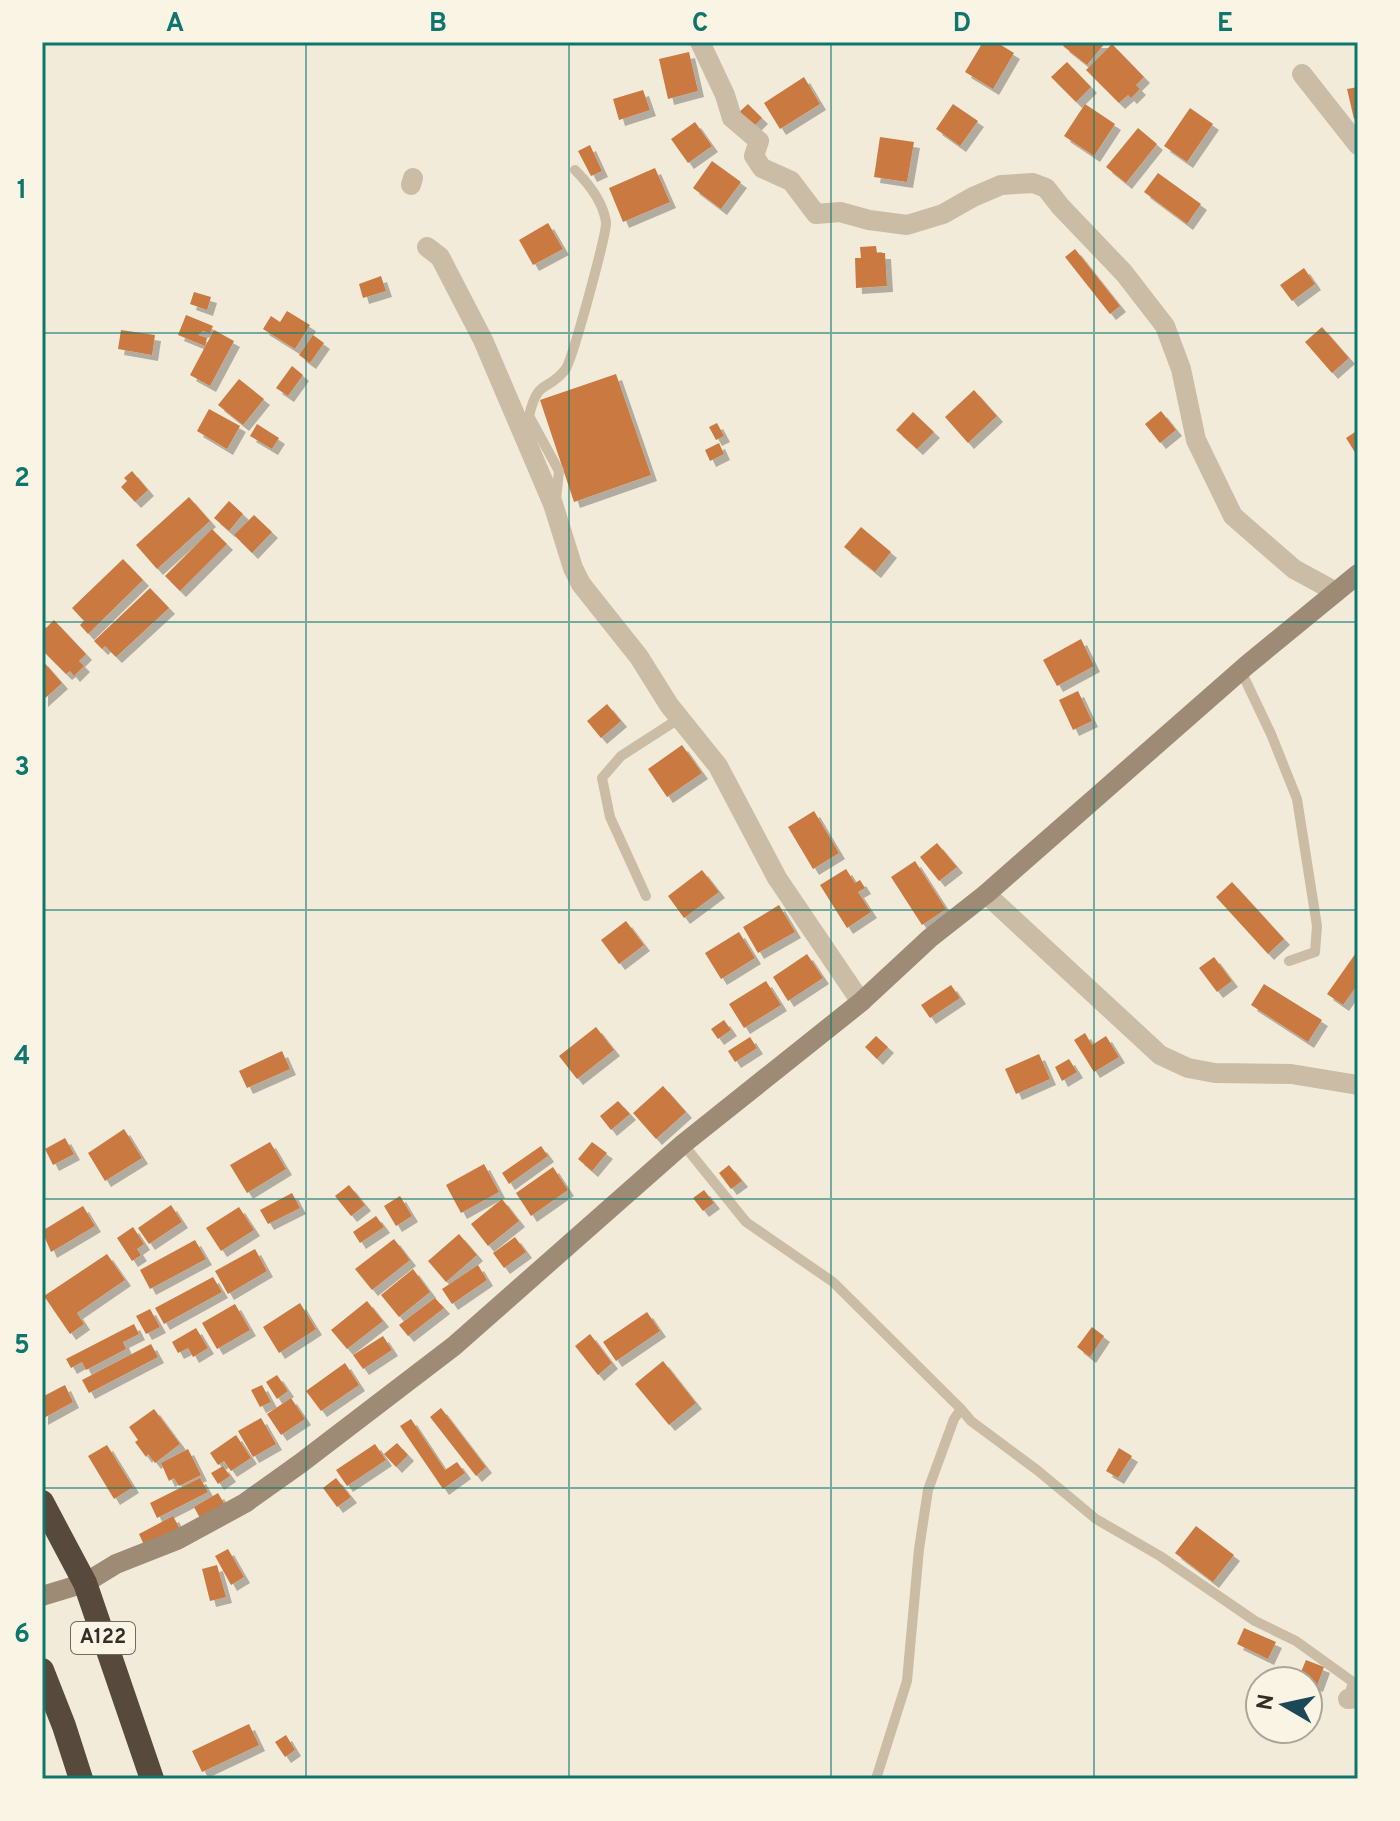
<svg xmlns="http://www.w3.org/2000/svg" width="1400" height="1821" font-family="Overpass,sans-serif">
  <style>
    .building { fill: #ca793f; filter: url(#shadow) }
    .lines { fill: none; stroke-linecap: round; stroke-linejoin: round }
    .lane { stroke: #cabca5; stroke-width: 10 }
    .street { stroke: #cabca5; stroke-width: 20 }
    .secondary { stroke: #9e8b76; stroke-width: 20 }
    .highway { stroke: #574a3d; stroke-width: 24 }
    .grid { fill: none; stroke: #0f766e; stroke-width: 2; stroke-opacity: 0.55 }
    .labels { text-anchor: middle; dominant-baseline: central; stroke-width: 8; stroke-linejoin: round; paint-order: stroke }
    .shield { fill: #faf4e5; stroke: #71695f; stroke-width: 2 }
    .shield-label { font-size: 20px; font-weight: bold; fill: #362e26 }
    .neatline { fill: none; stroke: #0f766e; stroke-width: 3 }
    .grid-label { font-size: 26px; text-anchor: middle; font-weight: bold; fill: #0f766e }
  </style>
  <defs>
    <filter id="shadow"><feDropShadow dx="6" dy="6" stdDeviation="0" flood-color="#0004"/></filter>
  </defs>
  <rect width="100%" height="100%" fill="#f2ebd9"/>
  <path class="building" d="M983,42h13l18,11 -21,36 -28,-17z
    M1067,42h39l-19,23 -24,-19z
    M1112,44l32,33 -8,8 4,4 -9,9 -3,-3 -9,8 -33,-33z
    M689,52l9,39 -30,8 -9,-40z
    M1067,62l24,25 -15,15 -25,-25z
    M804,77l16,27 -40,25 -16,-26z
    M1358,87v31l-4,1 -7,-30z
    M643,90l7,20 -31,10 -6,-21z
    M748,104l14,14 -11,11 -14,-15z
    M953,104l25,17 -18,25 -24,-17z
    M1085,104l30,20 -21,32 -30,-20z
    M1190,108l23,16 -26,38 -23,-16z
    M695,122l17,24 -24,17 -17,-24z
    M1138,128l19,16 -31,39 -20,-16z
    M880,137l34,5 -7,40 -33,-5z
    M590,145l12,26 -11,5 -13,-25z
    M712,161l29,21 -20,27 -28,-21z
    M655,168l15,34 -47,20 -14,-34z
    M1158,173l43,31 -14,20 -43,-32z
    M548,223l15,26 -30,16 -14,-25z
    M876,246l1,7h8l2,33 -31,2 -1,-30h6l-1,-11z
    M1075,249l45,57 -10,8 -45,-57z
    M1304,268l11,16 -23,17 -12,-16z
    M381,276l5,15 -23,7 -4,-14z
    M194,292l17,5 -4,13 -17,-6z
    M287,311l23,14 -15,24 -32,-20 8,-13 9,6z
    M186,315l27,11 -3,7 -7,-2 -5,4 9,3 -2,8 -27,-11z
    M1322,327l27,31 -17,15 -27,-31z
    M121,330l34,5 -3,20 -34,-6z
    M214,330l20,11 -24,45 -20,-11z
    M313,335l11,8 -14,20 -11,-8z
    M292,366l11,9 -15,21 -12,-8z
    M616,374l35,101 -77,27 -34,-102z
    M239,379l25,20 -21,26 -25,-20z
    M974,390l23,26 -29,27 -23,-26z
    M209,409l31,17 -13,23 -30,-18z
    M1161,411l15,19 -16,13 -15,-19z
    M913,412l21,20 -17,17 -21,-19z
    M717,423l7,13 -8,4 -7,-13z
    M257,424l22,14 -7,11 -22,-13z
    M1358,430v22l-2,2 -10,-16z
    M719,443l5,11 -14,7 -5,-11z
    M132,471l16,19 -13,12 -14,-15 6,-6 -3,-3z
    M189,497l21,24 -53,48 -21,-24z
    M229,501l14,13 -14,17 -15,-13z
    M254,515l18,17 -20,21 -18,-18z
    M861,527l30,25 -16,20 -31,-25z
    M212,529l15,15 -47,47 -15,-15z
    M123,559l20,21 -55,54 -8,-9 4,-4 -12,-13z
    M150,588l19,20 -53,49 -11,-11 -3,3 -8,-8z
    M54,620l32,34 -7,7 5,5 -10,10 -4,-5 -4,3 -24,-24v-25l4,3z
    M1081,639l13,27 -37,20 -14,-26z
    M42,660l20,23 -20,18z
    M1078,691l14,30 -19,9 -14,-30z
    M607,704l14,17 -20,17 -14,-17z
    M682,745l20,28 -35,24 -19,-28z
    M814,811l25,42 -26,16 -25,-42z
    M937,843l20,24 -18,14 -19,-24z
    M915,861l31,48 -24,16 -31,-48z
    M846,869l9,14 5,-3 5,8 -7,4 13,20 -24,16 -27,-43z
    M702,870l17,22 -35,26 -16,-22z
    M1232,882l52,57 -16,15 -52,-57z
    M779,905l16,27 -37,21 -15,-26z
    M626,921l18,24 -25,19 -18,-24z
    M739,932l16,26 -34,21 -16,-26z
    M1358,950v34l-15,21 -16,-11z
    M807,954l16,24 -35,23 -15,-24z
    M1214,957l18,24 -15,11 -18,-24z
    M766,981l15,24 -37,23 -15,-24z
    M1264,984l58,36 -14,22 -57,-37z
    M951,985l9,13 -30,20 -9,-13z
    M724,1020l7,10 -13,9 -7,-10z
    M596,1027l18,23 -37,29 -18,-23z
    M1085,1033l7,12 14,-9 13,21 -25,15 -20,-32z
    M876,1036l12,11 -11,12 -12,-12z
    M750,1037l7,11 -22,14 -7,-11z
    M282,1051l8,18 -43,19 -8,-17z
    M1039,1054l11,25 -34,15 -11,-25z
    M1069,1059l8,13 -15,9 -7,-14z
    M663,1086l23,26 -30,27 -23,-26z
    M618,1101l12,13 -19,16 -11,-14z
    M124,1129l18,29 -37,23 -17,-28z
    M65,1138l9,16 -21,11 -8,-16z
    M270,1142l16,27 -39,24 -17,-28z
    M592,1142l15,11 -15,18 -14,-12z
    M541,1146l7,10 -39,28 -7,-11z
    M484,1164l15,28 -38,21 -15,-28z
    M729,1165l13,16 -11,8 -12,-16z
    M553,1167l15,23 -37,26 -15,-23z
    M349,1185l16,20 -14,11 -16,-20z
    M704,1190l10,13 -11,8 -10,-13z
    M292,1193l8,15 -32,16 -8,-14z
    M400,1196l12,20 -16,10 -12,-20z
    M502,1199l17,22 -31,25 -17,-22z
    M171,1205l11,17 -33,22 -11,-16z
    M83,1206l12,20 -44,26 -9,-21z
    M239,1207l15,23 -33,21 -15,-23z
    M376,1216l8,11 -24,16 -7,-11z
    M133,1227l11,17 -7,5 4,6 -9,6 -15,-23z
    M459,1234l18,21 -31,27 -18,-21z
    M515,1237l11,15 -22,16 -11,-15z
    M394,1239l16,21 -38,30 -17,-21z
    M195,1240l11,19 -56,30 -10,-19z
    M255,1249l12,22 -39,23 -13,-23z
    M107,1254l18,26 -48,33 7,11 -14,10 -26,-38z
    M478,1265l9,15 -35,24 -10,-15z
    M413,1269l17,23 -31,25 -18,-22z
    M213,1277l9,15 -58,32 -9,-16z
    M435,1298l9,10 -36,28 -9,-11z
    M367,1301l16,20 -36,28 -16,-19z
    M300,1303l16,26 -37,24 -16,-26z
    M235,1304l15,26 -33,19 -15,-26z
    M150,1309l10,18 -14,7 -10,-18z
    M647,1312l13,19 -44,30 -13,-19z
    M134,1324l5,10 -16,8 3,7 -40,21 -4,-8 -11,6 -5,-9z
    M1092,1327l12,9 -14,21 -13,-10z
    M196,1328l12,20 -15,9 -5,-9 -10,5 -6,-11z
    M590,1334l22,29 -14,12 -23,-29z
    M383,1336l9,14 -29,19 -10,-14z
    M151,1344l7,13 -69,36 -7,-13z
    M663,1361l33,42 -27,22 -34,-41z
    M345,1363l14,22 -38,26 -15,-20z
    M277,1375l11,16 -11,8 -11,-17z
    M65,1385l8,17 -31,17v-22z
    M262,1385l9,17 -11,5 -9,-17z
    M291,1398l14,21 -24,16 -14,-21z
    M441,1408l45,59 -10,9 -46,-59z
    M154,1409l26,35 -25,19 -7,-9 -2,3 -11,-15 3,-2 -9,-13z
    M261,1418l15,26 -23,13 -15,-26z
    M411,1419l34,51 12,-8 8,11 -22,16 -43,-63z
    M236,1435l15,23 -20,13 -7,-10 -6,4 -8,-12z
    M397,1443l11,12 -12,12 -12,-13z
    M375,1444l11,16 -39,26 -11,-16z
    M107,1445l26,42 -19,12 -26,-43z
    M1119,1448l13,8 -14,22 -12,-7z
    M188,1449l13,26 -22,11 -5,-8 -5,3 -8,-18z
    M223,1466l7,10 -12,8 -7,-11z
    M200,1478l8,14 -51,26 -7,-15z
    M336,1478l15,19 -14,10 -14,-19z
    M218,1493l7,12 -24,15 -7,-13z
    M173,1516l7,13 -35,18 -6,-13z
    M1196,1526l38,29 -21,27 -38,-29z
    M228,1549l16,28 -13,8 -16,-29z
    M217,1565l9,32 -16,4 -8,-32z
    M1244,1628l32,14 -8,17 -31,-15z
    M1306,1660l18,7 -7,19 -19,-7z
    M249,1724l10,21 -57,27 -10,-21z
    M286,1735l9,15 -10,7 -10,-15z"/>
  <g class="lines">
    <path class="lane" d="M556,500l3,-29 -30,-55c9,-38 17,-23 36,-46 7,-8 42,-137 41,-148 -3,-20 -18,-39 -31,-52
      M1241,671l30,63 26,65 20,127 -2,26 -26,9
      M646,896l-36,-79 -8,-39 19,-22 59,-38
      M683,1144l63,78 87,60 128,127 -7,10 -26,71 -9,59 -12,132 -31,98
      M961,1409l10,12 66,49 59,49 64,37 95,65 41,20 57,41 -5,17"/>
    <path class="street" d="M700,42l25,53 7,23 27,23 -5,15 8,12 29,13 25,33 24,-2 29,8 38,5 36,-11 30,-17 28,-12 32,-2 13,5 14,18 64,67 41,53 16,43 15,71 37,76 61,53 42,23
      M1302,74l56,71
      M411,185l2,-7
      M427,247l13,10 43,83 70,164 20,64 8,16 58,73 30,48 49,61 59,112 84,124
      M986,894l174,161 28,13 27,5 76,1 67,11
      M1348,1699l10,-1"/>
    <path class="secondary" d="M42,1596l43,-13 31,-19 61,-24 68,-37 56,-40 153,-117 229,-202 178,-142 69,-64 56,-44 261,-229 111,-91"/>
    <path class="highway" d="M42,1502l43,81 67,196
      M42,1670l22,56 17,53"/>
  </g>
  <path class="grid" d="M306,42v1737M569,42v1737M831,42v1737M1094,42v1737M42,333h1316M42,622h1316M42,910h1316M42,1199h1316M42,1488h1316"/>
  <g class="labels">
    <rect class="shield" x="71" y="1622" width="64" height="32" rx="6"/>
    <g class="shield-label">
      <text x="103" y="1638">A122</text>
    </g>
  </g>
  <rect width="1400" height="1821" fill="none" stroke="#faf4e5" stroke-width="88"/>
  <g transform="translate(1284 1705) rotate(279)"><circle r="38" fill="#faf4e5" stroke="#aca599" stroke-width="2"/>
  <path d="M0-6L14 30L0 20L-14 30Z" fill="#1b4958"/>
  <text y="-12" font-size="22" font-weight="bold" text-anchor="middle" fill="#362e26">N</text>
  </g>
  <rect x="44" y="44" width="1312" height="1733" class="neatline"/>
  <g class="grid-label">
    <text x="175" y="31">A</text>
    <text x="438" y="31">B</text>
    <text x="700" y="31">C</text>
    <text x="962" y="31">D</text>
    <text x="1225" y="31">E</text>
    <text x="22" y="198">1</text>
    <text x="22" y="486">2</text>
    <text x="22" y="775">3</text>
    <text x="22" y="1064">4</text>
    <text x="22" y="1353">5</text>
    <text x="22" y="1642">6</text>
  </g>
</svg>
